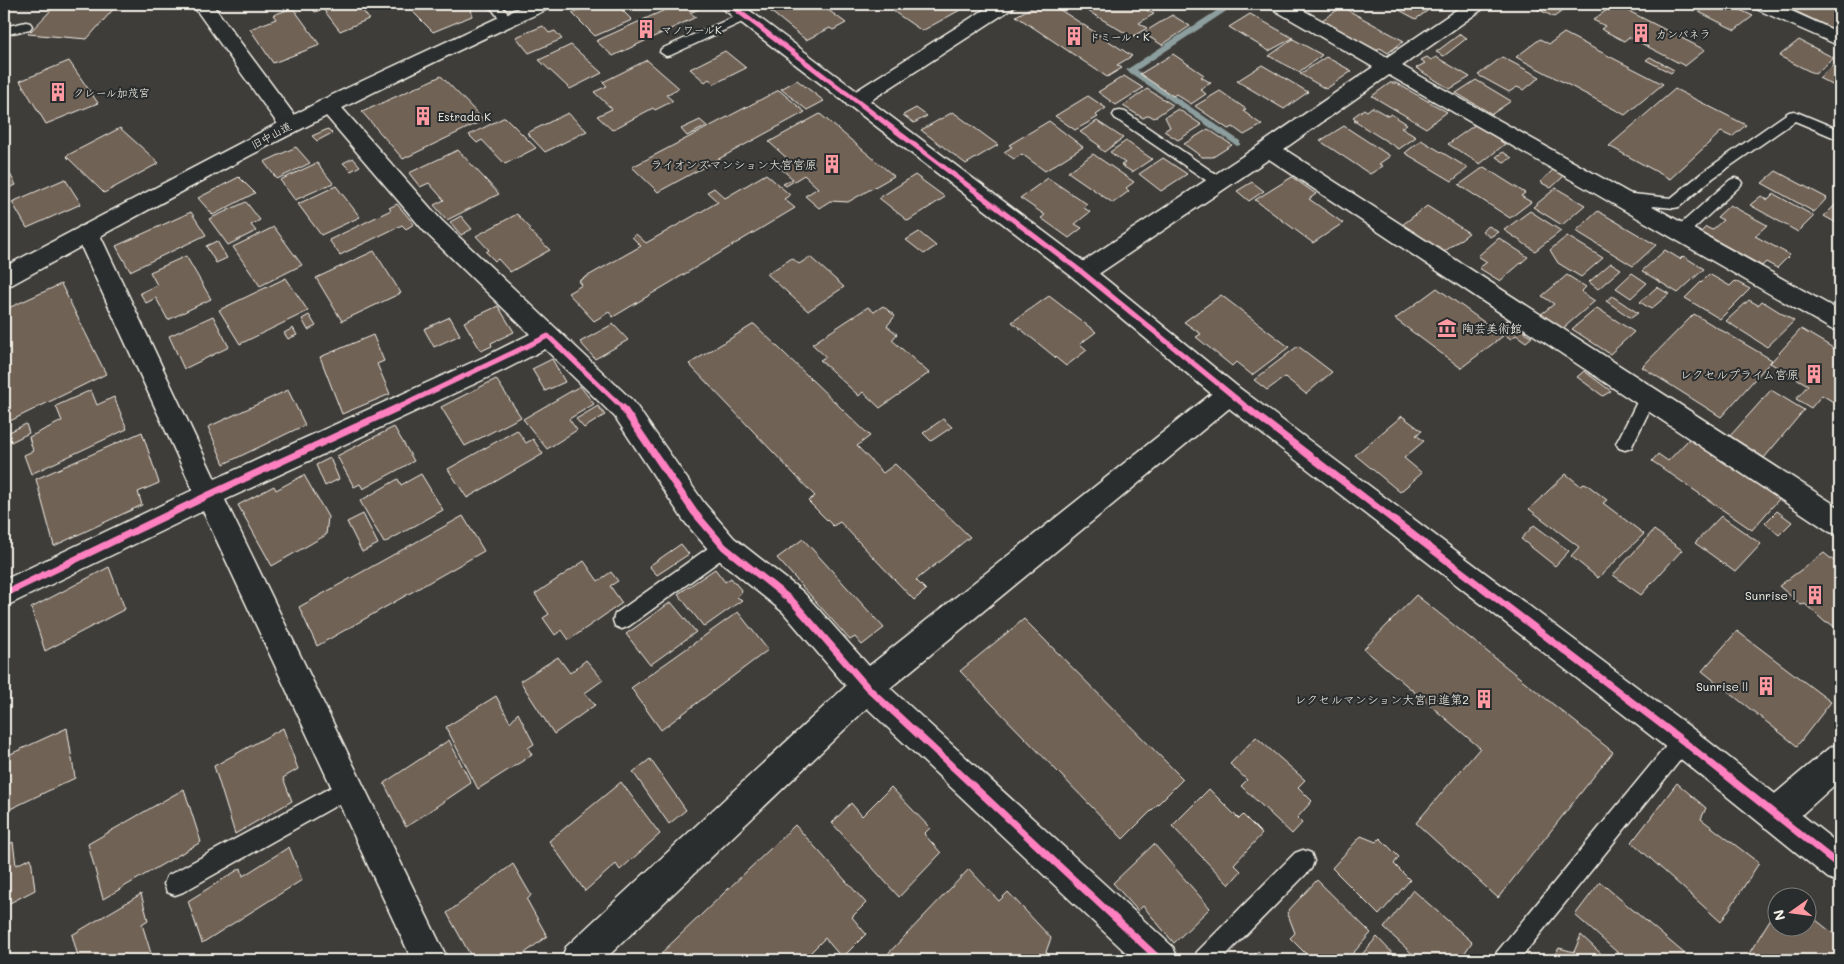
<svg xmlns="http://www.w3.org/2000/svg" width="1844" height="964" font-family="Mali,'Klee One',sans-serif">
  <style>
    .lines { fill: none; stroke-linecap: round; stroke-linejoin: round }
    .stream { fill: #8d9e9e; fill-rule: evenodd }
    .building { fill: #716257; stroke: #f4f1e8 }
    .service-casing { stroke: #f4f1e8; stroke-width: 3 }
    .minor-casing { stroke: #f4f1e8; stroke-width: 3 }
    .tertiary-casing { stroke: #f4f1e8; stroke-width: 3 }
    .secondary-casing { stroke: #f4f1e8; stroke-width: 3 }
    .service { fill: #2a2d2e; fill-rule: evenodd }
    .minor { fill: #2a2d2e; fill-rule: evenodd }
    .tertiary { fill: #2a2d2e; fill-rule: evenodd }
    .secondary { fill: #2a2d2e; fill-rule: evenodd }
    .cycleway-far1-casing { stroke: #2a2d2e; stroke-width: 8 }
    .cycleway-casing { stroke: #2a2d2e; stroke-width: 10 }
    .cycleway-far1 { stroke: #ff80c0; stroke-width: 5 }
    .cycleway { stroke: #ff80c0; stroke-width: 7 }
    .labels { text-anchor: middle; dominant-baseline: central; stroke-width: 4; stroke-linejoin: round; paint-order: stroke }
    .far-poi-label { font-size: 11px; fill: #f4f1e8; stroke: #2a2d2e; text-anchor: start }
    .far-street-label { font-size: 11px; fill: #f4f1e8; stroke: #2a2d2e }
    .poi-label { font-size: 12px; fill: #f4f1e8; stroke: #2a2d2e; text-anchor: end }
  </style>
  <rect width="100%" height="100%" fill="#3f3d3a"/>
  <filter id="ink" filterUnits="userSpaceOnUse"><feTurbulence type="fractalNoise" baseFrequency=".02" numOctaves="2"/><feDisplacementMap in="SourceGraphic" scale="10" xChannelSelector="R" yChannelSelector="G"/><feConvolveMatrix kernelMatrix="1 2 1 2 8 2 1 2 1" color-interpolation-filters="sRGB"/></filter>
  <g filter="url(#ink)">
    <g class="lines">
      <path class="stream" d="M1227,4h10l-100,66 103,71v4l-3,1 -111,-76z"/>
    </g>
    <path class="building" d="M57,4h61l-31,35 -59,-5z
      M309,4h49l11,15 -29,12 -17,-22 -8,3z
      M416,4h55l1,12 -39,16 -25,-25z
      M595,4h13l6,5 5,-2 13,13 -37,16 -23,-23z
      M678,4h17l5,4 -10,5 6,4 -83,39 -17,-15z
      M786,4h34l26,19 -13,7 -3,-2 -24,12 -36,-29z
      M899,4h72l-49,27 -29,-20 10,-5z
      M1045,4h6l81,52 -15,9 5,3 -15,9 -91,-61 18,-10 3,2z
      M1076,4h59l19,10 -15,9 8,5 -15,9z
      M1315,4h30l-10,6 -12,-6 -3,2z
      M1388,4h49l-21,15z
      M1527,4h45l-18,13z
      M1615,4l90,46 -20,16 -56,-29 -5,4 -23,-12 4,-3 -12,-6z
      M1711,4h6l13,6 4,-3 19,9 -18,14 -36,-18z
      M1783,4h42l15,7v21l-58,-27z
      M1342,7l62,34 -16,12 -8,-5 -4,3 -54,-31z
      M293,8l27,37 -47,18 -23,-34 26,-10 -3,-4z
      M1250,14l43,24 -24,13 -40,-24z
      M1172,15l18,11 -28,19 -19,-12z
      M543,26l6,7 6,-2 7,8 -33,14 -13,-16z
      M1564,33l99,51 -38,31 -109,-58 24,-18 9,5z
      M1460,34l7,4 -23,18 -8,-4z
      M1293,39l29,16 -23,17 -30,-16z
      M1799,40l35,18 -19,16 -36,-18z
      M571,45l31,28 -32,16 -31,-29z
      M725,51l21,17 -32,16 -5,-5 -4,3 -15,-13z
      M1173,54l31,21 -3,2 10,6 -11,6 6,5 -15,10 -15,-10 -3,2 -33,-22z
      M1326,57l26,14 -26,18 -26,-15z
      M1427,57l4,3 5,-3 34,20 -20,12 -34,-21 9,-5 -4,-3z
      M1502,57l38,20 -16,13 -7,-3 -8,5 -31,-17z
      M1650,57l24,13 -3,3 -25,-13z
      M647,60l32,28 -13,7 7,6 -18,9 -2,-2 -41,22 -15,-14 15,-7 -18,-17 13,-6 -4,-4z
      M69,61l29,42 -52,21 -26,-43z
      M1838,61l2,1v27l-21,-11z
      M1262,65l46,27 -24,17 -47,-28z
      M441,76l43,44 -81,39 -41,-47z
      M1124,76l19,12 -27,17 -18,-13z
      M797,80l27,21 -17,9 -26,-21z
      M1476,80l35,21 -19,13 -36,-21z
      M1390,83h6l51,29 -21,16 -54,-32z
      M1147,89l26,16 -19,13 -5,-3 -6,3 -20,-12z
      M1675,89l71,36 -14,12 -11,-5 -51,47 -61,-33z
      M779,90l26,22 -147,80 -26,-25z
      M1220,91l26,18 -3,2 19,14 -18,10 -11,-8 -5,2 -33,-23z
      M1088,96l18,12 -10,7 2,2 -23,13 -20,-14z
      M1372,107l16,9 3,-2 16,10 -6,4 15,9 -17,12 -45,-28 3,-1 -4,-3 11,-8 3,2z
      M916,108l11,8 -13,7 -11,-8z
      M1178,109l24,16 -24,15 -14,-9 6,-4 -5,-10z
      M953,112l45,33 -32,19 -45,-34z
      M568,113l19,18 -42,21 -18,-19z
      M820,114l74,62 -46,26 -18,-1 -11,7 -14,-12 13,-8 -14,-13 -18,11 -3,-2 10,-5 -14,-12 11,-6 -21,-19z
      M505,117l31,31 -31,16 -23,-24 -5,3 -8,-8z
      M700,120l7,6 -20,10 -6,-7z
      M1049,121l34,26 -38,24 -23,-17 -8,5 -10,-7 8,-5 -3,-2z
      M1097,121l26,17 -19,14 -6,-5 2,-1 -20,-14z
      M1476,124l26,15 -2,2 5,3 -25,20 -32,-20z
      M1344,126l46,30 -11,8 4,2 -13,8 -50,-33z
      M120,128l39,35 -55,30 -38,-37z
      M328,129l4,4 -15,8 -5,-5z
      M1208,129l24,16 -19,12h-11l-18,-13z
      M1421,140l47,28 -16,13 -47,-28z
      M1126,141l26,18 -20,13 -11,-7 4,-2 -15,-11z
      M296,147l14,16 -33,16 -13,-17z
      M458,150l41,44 -52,26 -13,-15 10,-5 -15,-17 -9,4 -11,-14z
      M1503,152l9,6 -8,4 -8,-5z
      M1093,154l41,28 -8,6 3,3 -16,12 -45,-31z
      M353,158l7,8 -9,5 -8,-8z
      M1163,158l24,16 -26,17 -22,-17z
      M4,163l12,22 -12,5z
      M317,163l16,20 -38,17 -15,-20z
      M1484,167l41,26 -4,3 10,6 -21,16 -51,-33z
      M1553,170l11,6 -13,12 -11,-6z
      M1776,171l51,27 -13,14 -52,-29z
      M766,174l24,21 -6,4 11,9 -182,109 -4,-5 -15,9 -26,-28 14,-8 -3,-4 62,-35 -9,-9 4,-3 10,9 72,-41 -11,-10 7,-4 11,10z
      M915,175l30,22 -37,24 -29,-23z
      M239,177l16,16 -42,22 -15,-17z
      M1292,177l24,17 -7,5 34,24 -30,20 -58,-43z
      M1048,178l39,26 -4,3 7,5 -15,12 7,4 -13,10 -28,-20 4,-3 -25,-17z
      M65,179l16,25 -54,24 -15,-26z
      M1252,182l12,9 -15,10 -12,-10z
      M336,186l24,31 -39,18 -23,-31z
      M1556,188l29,17 -23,20 -29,-18z
      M1774,194l40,22 -16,16 -48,-27 11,-9 7,4z
      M1840,200v25l-16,-9z
      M246,202l14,18 -9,5 5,6 -28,14 -19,-26z
      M397,204l17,20 -8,5 -4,-4 -62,30 -11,-15 62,-30 -2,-2z
      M1730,205l37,20 -12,11 35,19 -13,13 -11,-6 -4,4 -61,-34 5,-5 6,3 11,-10 -6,-3z
      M1427,206l42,27 -25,19 -42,-27z
      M1530,211l31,20 -26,20 -31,-21z
      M1598,211l58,34 -23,21 -57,-35z
      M191,212l15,23 -76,36 -14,-25z
      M517,214l14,15 -2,1 21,20 -40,22 -12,-13 -3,2 -9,-9 3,-2 -13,-14z
      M461,216l11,13 -11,6 -11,-13z
      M1489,226l9,6 -8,5 -8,-6z
      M274,227l28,38 -42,21 -27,-39z
      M919,232l17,14 -12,8 -18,-14z
      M1567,236l36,22 -22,19 -23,-14 -8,-13z
      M1499,238l29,19 -28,24 -21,-13 8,-6 -9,-6z
      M217,241l10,17 -11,5 -10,-17z
      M1665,250l15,9 3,-3 21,13 -26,24 -36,-22z
      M374,251l27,42 -59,28 -26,-43z
      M186,256l25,43 -43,21 -12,-22 -10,5 -6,-10 17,-8 -7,-13z
      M810,257l34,30 -36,24 -41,-37 25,-16 7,6z
      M1611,263l10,6 -23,20 -9,-7z
      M1632,273l15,10 -16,15 -15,-10z
      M1709,274l21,12 5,-5 15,8 -30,30 -35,-21z
      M1567,275l19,12 -5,5 14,9 -34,29 -21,-15 14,-11 -12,-8z
      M286,278l22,33 -68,33 -21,-34z
      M61,284l45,90 -98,48 -4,-12v-100z
      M1657,287l12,7 -18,15 -11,-7z
      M1437,288l66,48 -42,32 -66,-49z
      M1221,295l68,52 -37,28 -16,-13 -4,4 -36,-29 5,-3 -17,-12z
      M1049,296l47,36 -16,12 7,6 -21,16 -54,-44z
      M1612,296l26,17 -7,5 -25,-17z
      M1749,300l9,5 4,-4 32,20 -27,26 -41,-26z
      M498,306l16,26 -23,11 1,3 -11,5 -17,-29z
      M883,306l12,10 -8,10 10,8 -5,6 37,33 -49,35 -17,-16 -4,4 -39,-36 6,-3 -14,-13 56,-37 6,5z
      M1597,308l37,24 -24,22 -38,-25z
      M1694,314l78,46 -51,57 -79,-50z
      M309,315l7,11 -8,4 -6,-11z
      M213,316l16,31 -45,22 -15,-33z
      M450,317l10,18 -26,12 -10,-18z
      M1507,320l25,17 -6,5 -10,-7 -5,4 -15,-10z
      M613,324l15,16 -33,19 -15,-17z
      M754,324l116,112 -13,10 26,27 12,-9 75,73 -54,43 10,10 -12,10 -74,-78 -7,4 -25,-25 7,-5 -126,-132z
      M293,328l4,7 -9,4 -4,-6z
      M1801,329l39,23v54l-18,-11 -11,13 -15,-9 12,-14 -38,-22z
      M373,335l11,26 -7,3 13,30 -48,20 -22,-57z
      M1298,346l34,26 -26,22 -21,-17 -18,13 -13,-10z
      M552,359l13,23 -20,9 -13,-22z
      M1584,371l27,20 -8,5 -26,-19z
      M496,379l25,38 -56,29 -24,-39z
      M580,386l14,18 -25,15 8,11 -30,19 -24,-30z
      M91,390l6,15 17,-8 13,32 -96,45 -7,-19 9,-4 -4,-14 33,-16 -6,-15z
      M288,390l17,35 -81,39 -16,-37z
      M1771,390l33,20 -40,48 -34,-22z
      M598,406l7,9 -21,13 -8,-9z
      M1402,416l20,15 -6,4 8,6 -20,17 18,15 -22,19 -45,-37z
      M943,419l9,8 -21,14 -8,-8z
      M26,424l3,9 -18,9 -4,-9z
      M394,427l20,34 -51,28 -3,-5 -6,3 -17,-31z
      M517,430l9,13 7,-4 10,15 -76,44 -19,-29z
      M142,432l17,51 -21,9 4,13 -88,41 -18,-67z
      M1689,439l90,60 -27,31 -100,-69 6,-7 10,7z
      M330,458l9,21 -14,7 -9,-21z
      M421,474l22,36 -59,33 -24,-42 38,-22 3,6z
      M1566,474l15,12 4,-3 22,17 -4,3 41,31 -46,44 -27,-22 8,-9 -50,-38z
      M304,475l24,42 -2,18 -54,31 -34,-61 36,-19 2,4z
      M1777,511l15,11 -13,13 -14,-12z
      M363,514l15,30 -16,8 -15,-30z
      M463,516l21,35 -167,95 -18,-39z
      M1721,516l40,28 -26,28 -40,-29z
      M1534,525l35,26 -14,15 -34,-27z
      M1654,530l28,20 -41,45 -28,-20z
      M803,539l81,89 -22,17 -7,-8 -5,3 -73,-82z
      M681,544l8,10 -32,21 -8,-9z
      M1824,553l16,13v65l-12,-9 -2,1 -21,-19 -4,1 -22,-19z
      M584,561l14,20 13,-9 7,9 -8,5 12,17 -53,37 -7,-10 -7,5 -12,-17 6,-4 -14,-20z
      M109,567l16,42 -80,42 -14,-43z
      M715,569l10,13 6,-4 11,13 -5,6 5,3 -38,27 -26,-33z
      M1416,595l197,157 -115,146 -82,-75 64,-75 -116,-99z
      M671,602l25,30 -46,33 -24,-31z
      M738,612l30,38 -107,80 -30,-42z
      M1024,619l159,160 -60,60 -163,-168z
      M1737,631l94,71 -34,44 -95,-75z
      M558,657l12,16 16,-13 17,20 -18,13 10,12 -41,29 -34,-53z
      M496,696l14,26 8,-9 16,31 -6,4 4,7 -54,34 -32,-62z
      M67,728l8,50 -71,34v-55z
      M283,728l15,41 -15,9 9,23 -57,33 -21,-68z
      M1256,737l49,43 -7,7 14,14 -15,17 5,5 -10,11 -51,-48 6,-6 -17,-16z
      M449,740l22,43 -65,44 -22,-44z
      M650,759l36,51 -17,14 -36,-52z
      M621,782l39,52 -40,36 -4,-6 -31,27 -36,-50z
      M1677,783l29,25 -5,11 58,44 -38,59 -89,-80z
      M891,787l39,41 -6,6 17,19 -42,44 -67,-74 19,-20 11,13z
      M184,789l17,53 -98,57 -15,-55z
      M1209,789l30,30 4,-4 19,19 -28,30 7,7 -12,14 -57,-59z
      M795,825l71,78 -14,14 14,17 -24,24 -17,-20 -22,22h-149z
      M1361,836l15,6 4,-4 19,19 -5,7 16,16 -31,35 -47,-47z
      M13,842l3,23 15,-7 4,32 -31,16v-59z
      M1154,844l56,64 -36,35 -31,-37 -5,5 -25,-28z
      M289,847l13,33 -100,63 -14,-42 53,-33 2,8z
      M513,864l18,31 -4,5 20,36 -31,24h-13l-3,-5 -7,5h-20l-26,-47z
      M969,869l30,32 9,-9 43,46 -5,14 7,8h-171z
      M1317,880l54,53 -24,27h-35l-22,-22 5,-5 -8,-21z
      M1600,882l92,78h-66l-51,-45z
      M1413,890l59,52 -12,18h-41l-35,-32z
      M141,894l7,26 -6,4 11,36h-74l-7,-25z
      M1776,910v16h30v-14l34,27v21h-95z
      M1581,935l27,25h-57l8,-12 15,4z
      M1377,937l22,23h-42z
      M1258,951l8,9h-16z"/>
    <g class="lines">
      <g class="service-casing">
        <path id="service" d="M488,4h12l13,16 -2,3h-8z
          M745,12l4,1 2,3 -2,3 -78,36 -5,1 -6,-4 1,-3z
          M26,22l4,1 2,3 -2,3 -26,6v-8z
          M1120,111l5,1 98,67 2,3 -2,3h-10l-98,-67 -2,-3 2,-3z
          M1794,111l46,19v10l-45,-19 -82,57 -34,29 -5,1 -51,-5 -5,-1 -2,-4 2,-4 5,-1 48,5 32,-26 86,-60z
          M1735,178l5,2 2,3 -2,3 -54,50 -5,1 -5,-1 -2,-4 2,-4 54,-48z
          M1648,390l6,2 2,5 -25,51 -6,2 -6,-2 -3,-5 3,-5 23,-46z
          M724,539l6,2 3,6 -3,6 -101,73 -7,3 -7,-3 -2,-6 2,-6 103,-73z
          M1683,731l7,3 3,7 -3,7 -171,212h-25l3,-8 179,-218z
          M348,778l7,3 3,7 -3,7 -172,97 -8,3 -8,-3 -3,-8 3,-8z
          M1303,850l8,3 3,8 -3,8 -90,91h-27l3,-8 98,-99z"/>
      </g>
      <g class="minor-casing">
        <path id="minor" d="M192,4h20l86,116 3,5 -3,5 -8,2 -8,-2z
          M993,4h23l-3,4 -151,98 -7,2 -7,-2 -4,-5 4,-5z
          M1268,4h24l95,53 78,-53h22l-3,4 -82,58 438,245v20l-9,-2 -442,-254 -105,74 556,359v27l-10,-3 -561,-373 -178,120 -8,3 -8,-3 -4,-6 4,-6 186,-123 112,-77 -102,-59z
          M1751,4h25l64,29v13l-86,-38z
          M328,98l7,2 106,120 192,181 71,102 30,35 69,54 66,74 351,-279 9,-3 9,3 4,7 -4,7 -348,287 283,259 5,13h-44l-267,-252 -263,252h-43l5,-13 280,-261 -63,-74 -69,-56 -30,-35 -69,-104 -70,-68 -41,21 -279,130 223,460h-36l-209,-449 -199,96v-27l189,-90 -118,-257 4,-6 8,-2 8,2 4,6 116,246 271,-123 44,-22 -105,-102 -104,-122 -4,-5 4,-5z
          M1840,743v37l-52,47 -12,5 -12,-5 -5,-12 5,-12 65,-55z"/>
      </g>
      <g class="tertiary-casing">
        <path id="tertiary" d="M719,4h22l350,263 147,120 456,343 146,115v38l-12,-5 -156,-126 -452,-351 -145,-122 -353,-271z"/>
      </g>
      <g class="secondary-casing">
        <path id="secondary" d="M527,4h26l-3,4c-184,83 -361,179 -537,276l-9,3v-20l326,-171z"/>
      </g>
      <use href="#service" class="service"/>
      <use href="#minor" class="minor"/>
      <use href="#tertiary" class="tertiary"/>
      <use href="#secondary" class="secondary"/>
      <g class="cycleway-far1-casing">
        <path id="cycleway-far1" d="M729,4l354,269 166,136
          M395,409l153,-73 76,73"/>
      </g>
      <g class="cycleway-casing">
        <path id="cycleway" d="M623,408l71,104 30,35 69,55 74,85 293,273
          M1247,408l436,333 157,125
          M4,594l205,-99 188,-87"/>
      </g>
      <use href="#cycleway-far1" class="cycleway-far1"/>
      <use href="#cycleway" class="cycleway"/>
    </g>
  </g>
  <defs>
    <g id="building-bare" transform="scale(1.5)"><path d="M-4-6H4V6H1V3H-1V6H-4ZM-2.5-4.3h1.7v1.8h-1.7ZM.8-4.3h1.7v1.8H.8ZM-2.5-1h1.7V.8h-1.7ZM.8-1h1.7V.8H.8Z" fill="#ff9aa2" stroke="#2a2d2e" stroke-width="2.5" paint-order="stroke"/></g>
    <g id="museum-bare" transform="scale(1.5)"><path d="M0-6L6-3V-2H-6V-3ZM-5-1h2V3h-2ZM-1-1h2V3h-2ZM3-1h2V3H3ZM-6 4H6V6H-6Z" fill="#ff9aa2" stroke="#2a2d2e" stroke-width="2.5" paint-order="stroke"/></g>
  </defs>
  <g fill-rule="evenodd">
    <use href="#building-bare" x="646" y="29"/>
    <use href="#building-bare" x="1641" y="33"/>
    <use href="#building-bare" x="1074" y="36"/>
    <use href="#building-bare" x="58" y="92"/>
    <use href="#building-bare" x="423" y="116"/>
    <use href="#building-bare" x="832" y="164"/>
    <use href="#museum-bare" x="1447" y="328"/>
    <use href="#building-bare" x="1814" y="374"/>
    <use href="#building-bare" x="1815" y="595"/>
    <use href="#building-bare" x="1766" y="686"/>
    <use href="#building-bare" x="1484" y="699"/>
  </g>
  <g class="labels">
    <g class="far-poi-label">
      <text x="661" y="29">マノワールK</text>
      <text x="1656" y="33">カンパネラ</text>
      <text x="1089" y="36">ドミール・K</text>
      <text x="73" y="92">クレール加茂宮</text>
      <text x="438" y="116">Estrada K</text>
    </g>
    <g class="far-street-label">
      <text transform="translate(271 135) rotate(-28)">旧中山道</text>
    </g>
    <g class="poi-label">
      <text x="817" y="164">ライオンズマンション大宮宮原</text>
      <text x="1462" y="328" text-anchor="start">陶芸美術館</text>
      <text x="1799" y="374">レクセルプライム宮原</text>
      <text x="1800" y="595">SunriseⅠ</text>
      <text x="1751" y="686">SunriseⅡ</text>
      <text x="1469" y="699">レクセルマンション大宮日進第2</text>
    </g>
  </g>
  <rect width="1844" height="964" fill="none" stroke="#2a2d2e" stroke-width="20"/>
  <rect x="10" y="10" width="1824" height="944" fill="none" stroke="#f4f1e8" stroke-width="2" filter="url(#ink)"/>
  <g transform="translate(1792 912) rotate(256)"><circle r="24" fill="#2a2d2e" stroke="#7b7b78"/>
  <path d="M0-4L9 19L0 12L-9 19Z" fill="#ff9aa2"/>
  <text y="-8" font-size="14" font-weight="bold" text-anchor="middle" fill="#f4f1e8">N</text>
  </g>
</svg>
